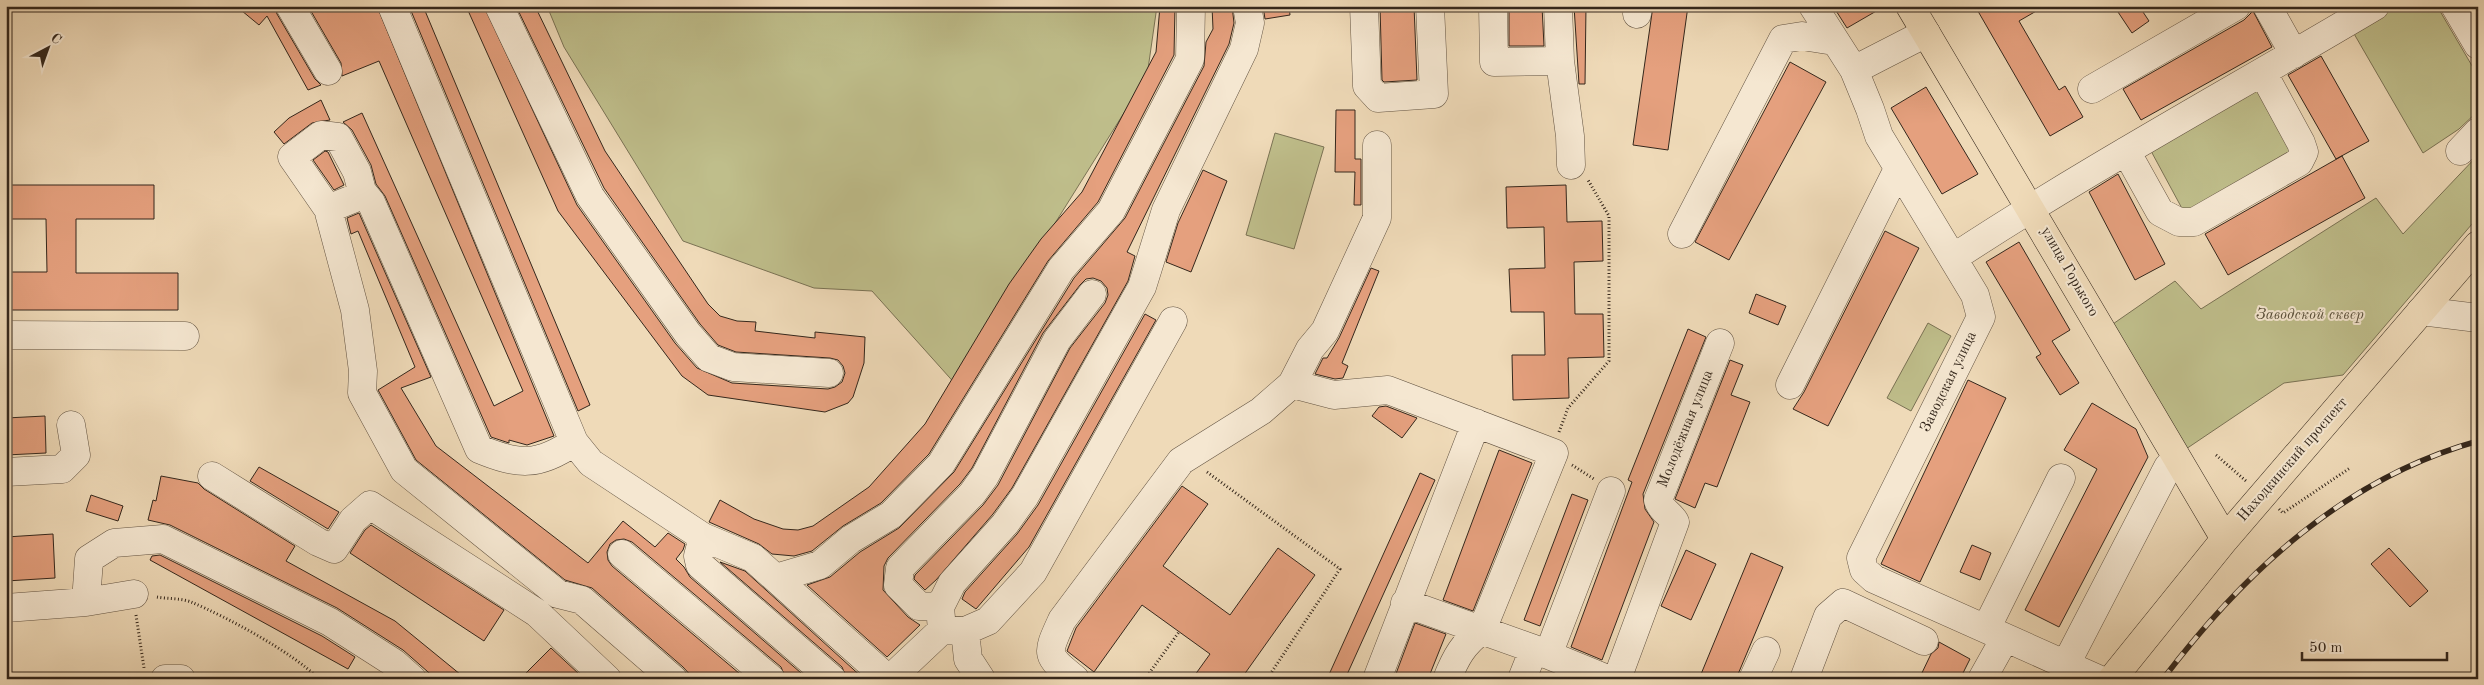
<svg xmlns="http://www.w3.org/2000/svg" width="2484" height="685" font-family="'Old Standard TT',serif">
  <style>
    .green { fill: #bfbe8b; stroke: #7a7254 }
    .building { fill: #e5a07e; stroke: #34271c }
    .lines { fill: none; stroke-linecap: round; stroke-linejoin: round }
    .minor-casing { stroke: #635443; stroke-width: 29 }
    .major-casing { stroke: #34271c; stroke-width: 29 }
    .path { stroke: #34271c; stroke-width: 3; stroke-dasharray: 1 2.5; stroke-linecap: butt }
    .minor { stroke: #f5e7d1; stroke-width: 28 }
    .major { stroke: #efdab8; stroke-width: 28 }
    .rail-casing { stroke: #34271c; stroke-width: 5.5 }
    .rail { stroke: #f5e7d1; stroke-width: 4; stroke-dasharray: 11; stroke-linecap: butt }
    .labels { text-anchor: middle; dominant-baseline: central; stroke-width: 4; stroke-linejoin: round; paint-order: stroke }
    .street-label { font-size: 15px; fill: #34271c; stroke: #f5e7d1 }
    .park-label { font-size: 15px; font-style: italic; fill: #574d38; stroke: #f5e7d1 }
  </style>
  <rect width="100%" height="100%" fill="#efdab8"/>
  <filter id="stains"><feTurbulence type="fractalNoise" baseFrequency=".004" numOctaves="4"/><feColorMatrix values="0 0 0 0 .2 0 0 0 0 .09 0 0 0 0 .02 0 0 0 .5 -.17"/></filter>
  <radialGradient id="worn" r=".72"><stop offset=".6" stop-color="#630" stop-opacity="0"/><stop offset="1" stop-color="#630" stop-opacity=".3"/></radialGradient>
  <path class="green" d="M547,6h610l-10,70 -120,192 -69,119 -86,-96 -58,-3 -131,-47 -119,-194z
    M2396,6h41l41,70v35l-19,18 -36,24 -70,-121z
    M2258,88l35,62 -108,64 -34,-63z
    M1275,133l49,14 -30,102 -48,-14z
    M2478,155v62l-135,158 -59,8 -101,68 -73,-125 65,-45 26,28 175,-111 27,36z
    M1928,323l23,13 -40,75 -24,-13z"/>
  <path class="building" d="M236,6h38l3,8 38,65 6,6 -13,5 -41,-74 -8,9z
    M308,6h69l177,430 -27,9 -18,-5v3l-18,-6 -106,-241 -9,-12 -5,-19 -19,-35 -9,-8 19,-9 132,293 29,-15 -144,-330 -37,15 -1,-13z
    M409,6h14l167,399 -12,6z
    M466,6h18l93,199 98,138 22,25 35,15 96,6 7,-2 7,-5 3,-9 -2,-7 -5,-6 -8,-2 -94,-6 -18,-7 -18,-21 -96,-136 -88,-182h19l70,145 103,153 12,12 17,5 19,1 -1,9 60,7v-6l50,5 -1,26 -11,34 -5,6 -23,9 -117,-17 -26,-19 -124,-165z
    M1160,6h15l-1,49 -76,147 -50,59 -119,193 -48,49 -38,23 -31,25 -18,5 -22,-2 -13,-10 -50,-22 11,-22 34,19 29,10 15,1 15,-4 56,-39 56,-63 84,-140 32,-45 41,-47 74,-140z
    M1212,6h20l2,17 -5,21 -102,208 8,4 -7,25 -116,207 -19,26 -57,66 -11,10 -11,-11 1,-4 68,-70 15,-20 72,-137 35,-45 3,-8 -1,-7 -6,-7 -8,-3 -7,1 -6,6 -37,48 -71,135 -12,16 -72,74 -4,8 -1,24 25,27 12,8 -33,32 -80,-72 23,-8 30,-25 39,-24 55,-56 120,-194 51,-60 79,-152 2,-24 7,-13z
    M1263,6h26l1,9 -25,4z
    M1380,6h34l3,74 -33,2 -2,-2z
    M1509,6h33l2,40h-35z
    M1574,6h12l-1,78h-6z
    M1653,6h35l-20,144 -35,-5z
    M1833,6h52l-38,22z
    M1975,6h70l-26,15 40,69 6,-4 18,31 -33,19z
    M2114,6h25l10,15 -17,12z
    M2253,11l19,36 -131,73 -18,-31 121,-69z
    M2321,56l48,85 -33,18 -48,-84z
    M1790,62l36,20 -97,178 -34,-18z
    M1926,87l52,87 -36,20 -51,-86z
    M321,100l9,20 -18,3 -28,21 -10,-12 15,-14z
    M1336,110h19v49h6v46h-7l1,-33h-20z
    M325,151l3,1 16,33 -10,5 -21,-30z
    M2342,156l23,42 -137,77 -23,-41z
    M1203,170l24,11 -36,91 -25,-10 12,-39z
    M2118,174l47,90 -30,16 -46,-88z
    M6,185h148v34h-78v54h102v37h-172v-38h41l-1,-53h-40z
    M1566,185l1,37 35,-1 1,40 -29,1 1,52h28l1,43 -36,1 1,40 -56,2 -1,-45h33l-1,-43h-33l-2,-43 36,-1 -1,-41 -37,1 -1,-41z
    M359,213l72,164 -30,11 35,58 152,117 35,-42 32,26 13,-14 17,11 -2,6 -7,9 8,8 6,10 118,102h-22l-5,-12 -149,-125 -8,-3 -8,1 -6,4 -3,8 1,8 4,6 134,113h-52l-11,-12 -91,-79 -27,-8 -149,-120 -38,-70 37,-23 -57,-136 -7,3 -4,-16z
    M1885,231l34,17 -91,178 -35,-17 11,-17z
    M2019,242l51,88 -18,11 27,42 -19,12 -24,-38 5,-3 -55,-92z
    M1371,268l8,3 -37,92 6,3 -5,12 -8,1 -20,-5 8,-16h4l12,-20z
    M1756,294l30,12 -8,19 -29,-12z
    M1145,314l11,6 -127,227 -53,62 -14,-10 3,-7 52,-58 21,-29z
    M1688,329l18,8 -63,157 2,15 9,13 -52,138 -31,-13 61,-165 -4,-2z
    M1730,360l13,5 -12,30 19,7 -33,85 -12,-4 -10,25 -20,-9z
    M1968,380l38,18 -86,184 -39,-18z
    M2092,403l44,26 12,28 -89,170 -34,-17 72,-141 -33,-19z
    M1386,406l31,12 -15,20 -30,-22 7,-9z
    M45,416l1,37 -40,2v-37z
    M1499,450l33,13 -59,148 -30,-11z
    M259,467l80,45 -11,17 -78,-48z
    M1420,473l15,7 -90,199h-18z
    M161,476l37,7 6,6 91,57 -9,15 109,60 71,58h-30l-33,-29 -66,-42 -167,-83 -22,-5 5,-20 3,1z
    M1182,486l26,18 -45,62 67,49 48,-67 37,27 -74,104h-49l18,-25 -68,-49 -48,67 -27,-21 9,-23z
    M1572,494l16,6 -48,126 -16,-6z
    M91,495l32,11 -5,15 -32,-10z
    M371,525l133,85 -20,31 -134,-88 15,-23z
    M53,534l2,44 -49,3v-44z
    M1972,545l19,8 -11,27 -20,-8z
    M2389,548l39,43 -18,16 -39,-43z
    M1686,550l30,14 -25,56 -30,-14z
    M1751,553l32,14 -47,112h-37z
    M160,555l162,81 33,21 -7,12 -198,-109 2,-4z
    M720,562l25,9 119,108h-17l-5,-12z
    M1415,623l31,11 -18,45h-34z
    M1939,642l31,17 -10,20h-41l12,-25 7,-6z
    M551,648l28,26 5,5h-64z"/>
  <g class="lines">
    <g class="minor-casing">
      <path id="minor" d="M290,6l38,65
        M499,6l91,190 98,138 21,24 24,9 96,6
        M1364,6l3,80 11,12 56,-4 -4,-88
        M1493,6l1,56 66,-1
        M1558,6l2,55 10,75 1,29
        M1813,6l41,64 16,39 9,27 96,159 6,22 -120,241 3,12 10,9 224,100
        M2267,6l27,48
        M2455,6l23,39
        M1637,14l1,-8
        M1854,70l72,-37
        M2092,89l144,-83
        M2126,151l34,61 19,10h15l105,-60 5,-10 -3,-9 -38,-70
        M2460,151l18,-19
        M362,191l-7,7 -27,11 -36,-52 29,-22 17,2 19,35 5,19 9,11 108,247c39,16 59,18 95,-7l-182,-436
        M328,209l27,101 8,61 -1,22 42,77 154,124 24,6 91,79
        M1682,234l101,-195 19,-3 32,5
        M1953,258c137,-90 281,-168 422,-252
        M2421,311l57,7
        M1173,321l-140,251 -45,49 -23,10 -23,-1 -2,-23 12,-24 53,-59 20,-28 117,-209 24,-77 78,-161 6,-26 -3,-17
        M6,335l179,1
        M1292,384l42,11 54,-5 166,63 -72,177c-19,14 -26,27 -35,49
        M1790,385l108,-216
        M574,442l17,21 112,74 50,21 135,121
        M6,472l56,-3 14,-14 -5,-30
        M212,476l106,66 16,7 19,-29 17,-15 167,108 70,66
        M703,537l-5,19 2,9 132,114
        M622,554l149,125
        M776,578l44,-13 31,-26 40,-24 50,-51 120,-195 50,-58 79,-152 1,-53
        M86,602l3,-43 25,-16 49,-4 167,83 64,41 18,16
        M1405,603l129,46 73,30
        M940,607l-21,-1 -21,-21 2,-17 72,-74 13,-18 72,-136 35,-46
        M6,608l80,-6 48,-8
        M1986,629l75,-151
        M965,631l3,28 13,20
        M1548,655l63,-164
        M2066,664l102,-197
        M165,679h16
        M890,679l52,-49
        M1075,679c-30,-24 -29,-24 -13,-59l119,-159 80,-50 31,-27 18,-35 15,-18 52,-113v-73
        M1377,679l99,-256
        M1522,679l12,-30
        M1617,679l58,-157c-5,-9 -14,-11 -17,-22l62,-157
        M1753,679l13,-28
        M1804,679l24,-63 15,-13 81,38
        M1982,679l23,-41"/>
    </g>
    <g class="major-casing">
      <path id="major" d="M1910,6l315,533
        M2112,679l113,-140 253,-294"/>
    </g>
    <path class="path" d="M1559,432l9,-24 41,-47v-145l-21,-36
      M2216,455l30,26
      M1572,465l22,14
      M1207,472l133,97 -73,110
      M2279,509l4,4 67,-45
      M157,597c10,2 24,1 34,5 36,15 101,50 128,77
      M136,615l8,53
      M1145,679l34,-47"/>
    <use href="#minor" class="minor"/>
    <use href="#major" class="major"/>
    <g class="rail-casing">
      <path id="rail" d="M2163,679c82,-108 182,-201 315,-238"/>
    </g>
    <use href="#rail" class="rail"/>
  </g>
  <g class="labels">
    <g class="street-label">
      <text transform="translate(2069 272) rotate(60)">улица Горького</text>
      <text transform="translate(1949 382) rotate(-64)">Заводская улица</text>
      <text transform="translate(1686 429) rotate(-68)">Молодёжная улица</text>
      <text transform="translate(2293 460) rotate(-49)">Находкинский проспект</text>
    </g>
    <g class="park-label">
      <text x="2310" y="315">Заводской сквер</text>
    </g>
  </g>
  <rect width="2484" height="685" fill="none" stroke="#efdab8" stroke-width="25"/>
  <rect x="8" y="8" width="2469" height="670" fill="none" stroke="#34271c" stroke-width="2.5"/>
  <rect x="12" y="12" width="2459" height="660" fill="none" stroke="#34271c"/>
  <g transform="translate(48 48) rotate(41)" stroke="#f5e7d1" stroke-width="4" paint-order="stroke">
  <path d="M0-4L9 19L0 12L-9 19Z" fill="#34271c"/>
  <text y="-8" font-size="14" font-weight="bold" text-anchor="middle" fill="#34271c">С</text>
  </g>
  <path d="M2302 652v8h145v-8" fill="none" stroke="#34271c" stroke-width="2.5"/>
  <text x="2309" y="652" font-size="15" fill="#34271c" stroke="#f5e7d1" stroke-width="4" paint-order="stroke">50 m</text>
  <rect width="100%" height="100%" filter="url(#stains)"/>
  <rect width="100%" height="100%" fill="url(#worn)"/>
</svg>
